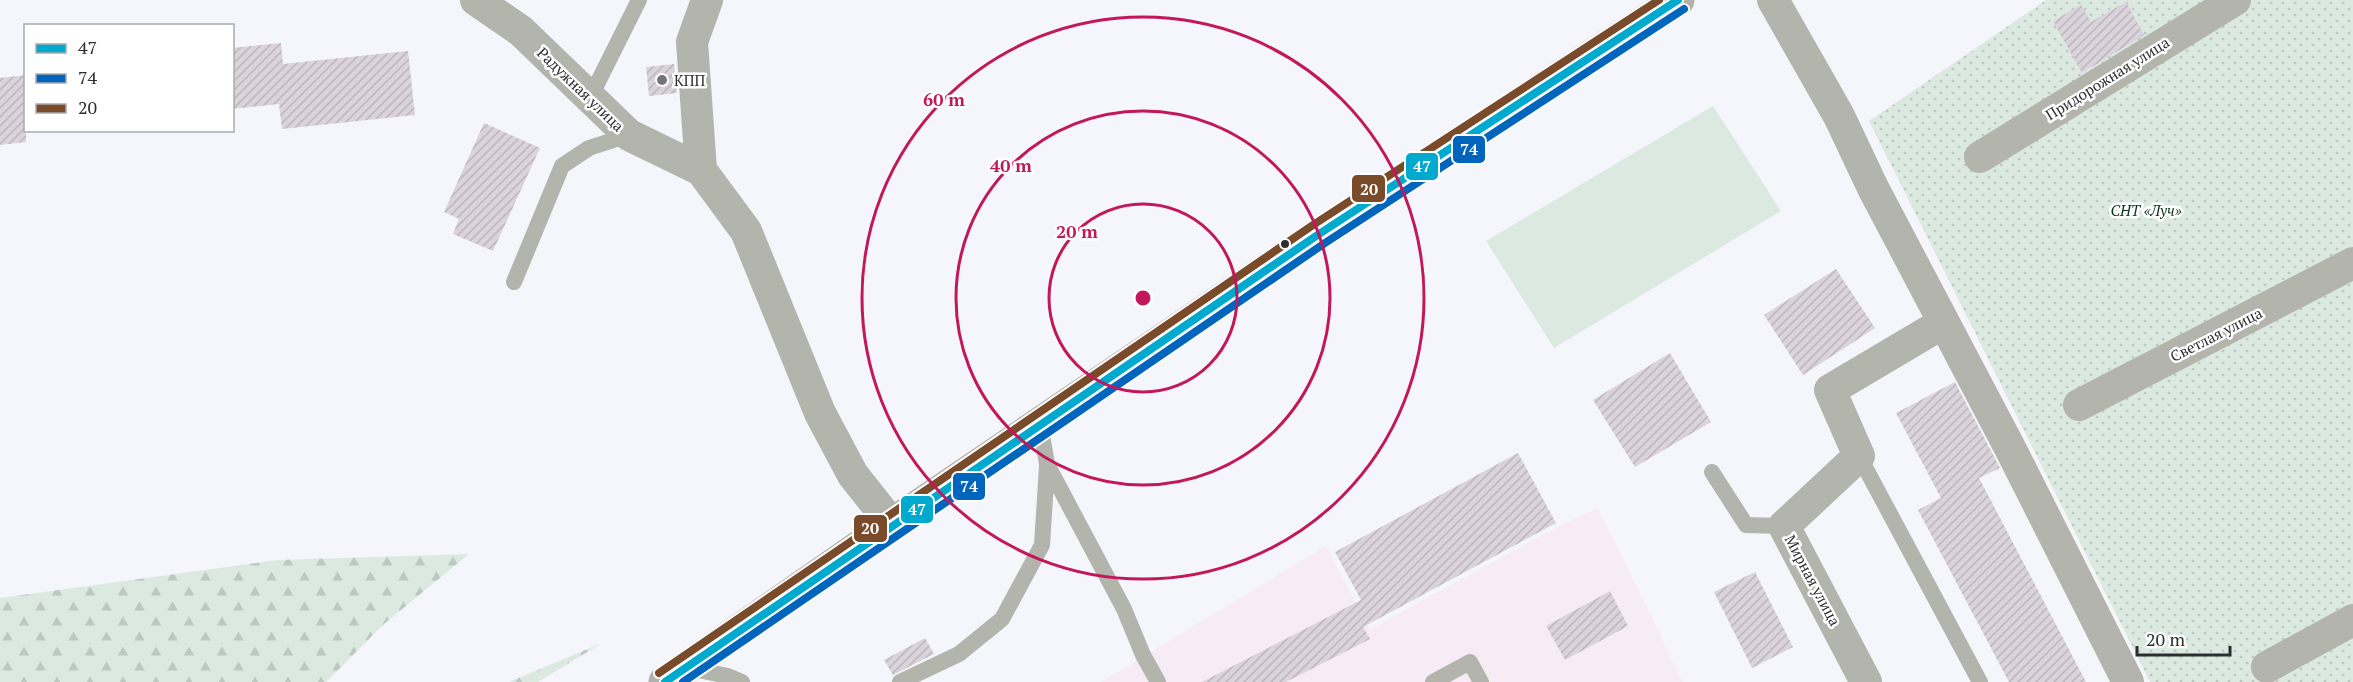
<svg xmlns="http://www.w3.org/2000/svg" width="2353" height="682" font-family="'PT Serif',serif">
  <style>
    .industrial { fill: #f7ecf6 }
    .grass { fill: #dbe9e0 }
    .forest { fill: url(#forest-firs) }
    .garden { fill: url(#garden-dots) }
    .building { fill: url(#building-hatch) }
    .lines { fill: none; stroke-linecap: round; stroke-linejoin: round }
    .lane { stroke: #b3b4ab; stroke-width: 16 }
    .street { stroke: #b3b4ab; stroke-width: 32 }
    .secondary { stroke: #b3b2aa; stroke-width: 33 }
    .bus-1-casing { stroke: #fff; stroke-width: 12 }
    .bus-2-casing { stroke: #fff; stroke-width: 12 }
    .bus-3-casing { stroke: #fff; stroke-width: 12 }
    .bus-1 { stroke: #00a9ce; stroke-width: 8 }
    .bus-2 { stroke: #0065bd; stroke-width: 8 }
    .bus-3 { stroke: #7a4b2a; stroke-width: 8 }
    .ring { fill: none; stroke: #c2185b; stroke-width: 3 }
    .poi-dot { fill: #737479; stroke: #fff; stroke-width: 2 }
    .bus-dot { fill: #2d2e32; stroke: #fff; stroke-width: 2 }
    .labels { text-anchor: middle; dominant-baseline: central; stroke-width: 5; stroke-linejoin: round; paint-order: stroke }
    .street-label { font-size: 15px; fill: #2d2e32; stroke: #fff }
    .poi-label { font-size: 15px; fill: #2d2e32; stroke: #fff; text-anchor: start }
    .park-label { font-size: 15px; font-style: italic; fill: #093616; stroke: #fff }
    .centre { fill: #c2185b; stroke: #fff; stroke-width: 3 }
    .ring-label { font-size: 18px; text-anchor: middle; font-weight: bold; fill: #c2185b; stroke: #fff; stroke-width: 5; stroke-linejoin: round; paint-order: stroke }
    .line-badge { stroke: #fff; stroke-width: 2 }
    .badge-label { font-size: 16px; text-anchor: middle; font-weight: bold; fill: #fff }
  </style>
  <defs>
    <pattern id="forest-firs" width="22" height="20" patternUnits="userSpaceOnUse" patternTransform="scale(1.5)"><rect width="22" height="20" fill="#dbe9e0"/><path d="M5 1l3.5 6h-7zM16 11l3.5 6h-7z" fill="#bcc8c1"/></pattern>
    <pattern id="garden-dots" width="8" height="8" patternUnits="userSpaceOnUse" patternTransform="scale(1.5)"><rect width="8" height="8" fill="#dbe9e0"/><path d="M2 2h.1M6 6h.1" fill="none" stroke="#bcc8c1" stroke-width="1.8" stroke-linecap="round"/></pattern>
    <pattern id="building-hatch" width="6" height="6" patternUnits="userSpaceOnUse" patternTransform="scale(1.5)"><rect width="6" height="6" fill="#dbd3db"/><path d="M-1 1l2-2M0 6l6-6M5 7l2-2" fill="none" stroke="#bcb5bc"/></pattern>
  </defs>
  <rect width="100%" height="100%" fill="#f4f6fc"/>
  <path class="industrial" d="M1598,508l85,174h-582l225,-136 44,83 189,-103z"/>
  <path class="grass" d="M1713,106l68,105 -227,137 -68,-107z"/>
  <path class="forest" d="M469,554l-85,70 -58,58h-326v-84l277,-38z
    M602,643l-64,39h-29z"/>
  <path class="garden" d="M2046,0h307v682h-203l-281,-561z"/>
  <path class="building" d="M2126,2l18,33 -62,38 -29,-52 28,-16 10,17z
    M281,43l2,21 125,-13 7,64 -133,14 -3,-25 -47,5v-61z
    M674,64l3,29 -28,3 -3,-29z
    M26,75v67l-26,3v-67z
    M484,123l56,25 -47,103 -40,-17 6,-15 -15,-7z
    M1836,269l39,59 -72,47 -39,-60z
    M1670,353l41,69 -76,45 -42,-67z
    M1955,382l45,86 -21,10 107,204h-77l-91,-172 23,-12 -45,-85z
    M1518,453l38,70 -193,104 7,12 -84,43h-84l159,-82 -26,-48z
    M1755,572l38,75 -41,21 -38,-76z
    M1610,591l18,35 -63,34 -19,-34z
    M925,638l9,16 -41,21 -9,-15z"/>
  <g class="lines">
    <path class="lane" d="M591,96l48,-96
      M514,282l48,-116 27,-18 40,-13
      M1040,423l7,41 77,145 19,46 15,27
      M1859,456l121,226
      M1712,472l34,53 38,1
      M688,668l40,8 14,6
      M900,682l59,-28 43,-35 40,-74 5,-79
      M1433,682l37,-20 11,20"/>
    <path class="street" d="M476,0l45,31 108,104 72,35 -9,-128 15,-42
      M1773,0l66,116 34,72 137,260 118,234
      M1980,157l255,-157
      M701,170l45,61 74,182 33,62 39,49
      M2079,405l274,-142
      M2267,667l86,-47
      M1866,682l-82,-156 75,-70 -29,-66 113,-67"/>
    <path class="secondary" d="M665,682l227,-158 427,-290 359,-234"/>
    <g class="bus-1-casing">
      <path id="bus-1" d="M665,682l654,-448 359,-234"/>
    </g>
    <g class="bus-2-casing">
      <path id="bus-2" d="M683,682l642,-439 359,-234"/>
    </g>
    <g class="bus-3-casing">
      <path id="bus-3" d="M659,673l654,-448 346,-225"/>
    </g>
    <use href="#bus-1" class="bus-1"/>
    <use href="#bus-2" class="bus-2"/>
    <use href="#bus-3" class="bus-3"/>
  </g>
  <g class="ring">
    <circle cx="1143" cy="298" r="94"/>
    <circle cx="1143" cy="298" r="187"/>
    <circle cx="1143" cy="298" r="281"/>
  </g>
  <circle class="poi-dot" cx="662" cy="80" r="6"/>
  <circle class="bus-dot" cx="1285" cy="244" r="5"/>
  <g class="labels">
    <g class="street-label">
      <text transform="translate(2107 78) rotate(-32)">Придорожная улица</text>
      <text transform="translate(581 89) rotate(44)">Радужная улица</text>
      <text transform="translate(2216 334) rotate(-27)">Светлая улица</text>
      <text transform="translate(1813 580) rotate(62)">Мирная улица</text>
    </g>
    <g class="poi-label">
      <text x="674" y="80">КПП</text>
    </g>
    <g class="park-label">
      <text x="2146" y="210">СНТ «Луч»</text>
    </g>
  </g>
  <circle cx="1143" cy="298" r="9" class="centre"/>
  <g class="ring-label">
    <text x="944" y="106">60 m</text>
    <text x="1011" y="172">40 m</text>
    <text x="1077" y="238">20 m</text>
  </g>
  <g class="line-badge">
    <rect x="1452" y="135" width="34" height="29" rx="6" fill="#0065bd"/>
    <rect x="1405" y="152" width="34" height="29" rx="6" fill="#00a9ce"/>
    <rect x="1351" y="174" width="35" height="29" rx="6" fill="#7a4b2a"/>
    <rect x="952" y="472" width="34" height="29" rx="6" fill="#0065bd"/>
    <rect x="900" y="495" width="34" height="29" rx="6" fill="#00a9ce"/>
    <rect x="853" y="514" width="35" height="29" rx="6" fill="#7a4b2a"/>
  </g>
  <g class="badge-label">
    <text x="1469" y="155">74</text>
    <text x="1422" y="172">47</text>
    <text x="1369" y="195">20</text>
    <text x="969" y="492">74</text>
    <text x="917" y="515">47</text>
    <text x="870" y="534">20</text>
  </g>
  <rect x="24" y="24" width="210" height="108" fill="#ffffff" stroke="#ababad" stroke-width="1.5"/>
  <rect x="36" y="44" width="30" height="9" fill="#00a9ce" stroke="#ababad" stroke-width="1.5"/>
  <text x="78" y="54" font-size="18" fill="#2d2e32">47</text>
  <rect x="36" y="74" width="30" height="9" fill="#0065bd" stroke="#ababad" stroke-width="1.5"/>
  <text x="78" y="84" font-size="18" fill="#2d2e32">74</text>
  <rect x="36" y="104" width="30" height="9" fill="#7a4b2a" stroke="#ababad" stroke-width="1.5"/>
  <text x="78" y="114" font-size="18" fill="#2d2e32">20</text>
  <path d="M2137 646v9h93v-9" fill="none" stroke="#2d2e32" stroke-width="3"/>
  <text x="2146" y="646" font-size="18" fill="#2d2e32" stroke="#ffffff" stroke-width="4.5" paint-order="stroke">20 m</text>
</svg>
